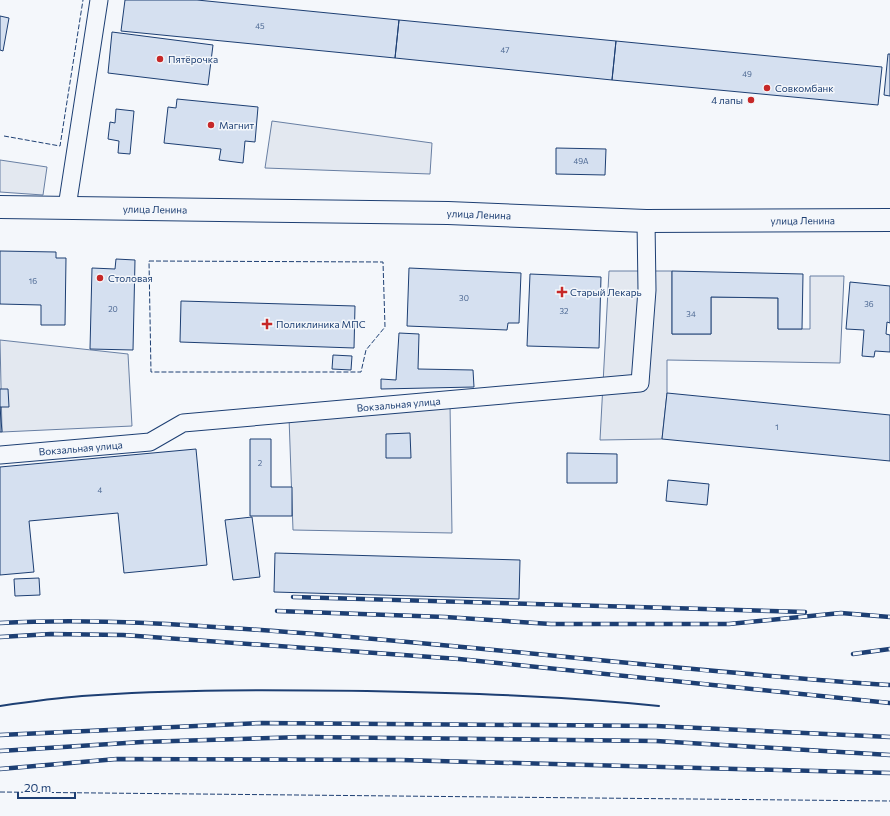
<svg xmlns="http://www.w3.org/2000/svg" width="890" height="816" font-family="Commissioner,sans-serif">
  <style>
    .parking { fill: #e3e8f0; stroke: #687fa3 }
    .building { fill: #d5e0f0; stroke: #1d3f73 }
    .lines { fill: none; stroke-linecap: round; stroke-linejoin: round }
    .street-casing { stroke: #1d3f73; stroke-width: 19 }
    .secondary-casing { stroke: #1d3f73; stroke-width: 24 }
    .street { stroke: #f4f7fb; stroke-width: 17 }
    .secondary { stroke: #f4f7fb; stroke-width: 22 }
    .rail-casing { stroke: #1d3f73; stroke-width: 4.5 }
    .rail { stroke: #f4f7fb; stroke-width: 3; stroke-dasharray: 9; stroke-linecap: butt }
    .fence { stroke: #1d3f73; stroke-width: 1; stroke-dasharray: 5 2; stroke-linecap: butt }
    .wall { stroke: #1d3f73; stroke-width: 2 }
    .poi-dot { fill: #c62828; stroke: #f4f7fb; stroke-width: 1.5 }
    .labels { text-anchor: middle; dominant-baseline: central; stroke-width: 3; stroke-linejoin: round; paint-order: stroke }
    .number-label { font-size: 8px; fill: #4b6792 }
    .poi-label { font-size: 10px; fill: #1d3f73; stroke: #f4f7fb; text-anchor: start }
    .street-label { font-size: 10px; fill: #1d3f73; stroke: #f4f7fb }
  </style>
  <rect width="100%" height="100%" fill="#f4f7fb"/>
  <path class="parking" d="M272,121l160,22 -2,31 -165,-6z
    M0,160l47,7 -4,28 -43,-3z
    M609,271h63v63h39v-37l67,1v31h32v-53h34l-4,87 -173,-3v33l-5,46 -62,1z
    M0,340l128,14 4,72 -130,6z
    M450,404l2,129 -159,-3 -4,-113z"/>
  <path class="building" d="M125,0h72l202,20 -4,38 -274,-27z
    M0,16l9,2 -6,33 -3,-1z
    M399,20l217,21 -4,39 -217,-22z
    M112,32l101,13 -5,40 -100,-12z
    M616,41l266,26 -4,38 -266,-25z
    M888,54h2v42l-6,-1z
    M177,99l81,8 -3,35 -10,-1 -2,22 -24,-3 2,-11 -57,-6 4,-36 8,1z
    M116,109l18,2 -4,43 -12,-1 1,-12 -11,-2 2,-17 5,1z
    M556,148l50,1 -1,26 -49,-1z
    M0,251l56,1v6h10l-1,67h-24v-20l-41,-1z
    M116,259l19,1 -2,90 -43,-1 2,-81 23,1z
    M409,268l112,5 -2,50h-11l-1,7 -100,-4z
    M672,271l131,3 -1,55h-24v-31l-67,-1v37h-39z
    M530,274l71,3 -2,71 -72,-2z
    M850,282l40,4v37l-3,-1 -1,12 4,1v17l-15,-1 -1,6 -12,-1 2,-26 -18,-1z
    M181,301l174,5 -1,42 -174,-6z
    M399,333l20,1 -1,35 55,1 1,17 -93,2v-10l15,1z
    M333,355l19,1 -1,14 -19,-1z
    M0,389h8l1,18h-9l2,25h-2z
    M667,393l223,22v46l-228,-22z
    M410,433l1,25h-25v-24z
    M250,439h21v48h21v29h-42z
    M196,449l11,116 -83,8 -6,-60 -89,8 5,51 -34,3v-108z
    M567,453l50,1v29h-50z
    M668,480l41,4 -2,21 -41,-4z
    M252,517l8,60 -27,3 -8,-60z
    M275,553l245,7 -1,39 -245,-7z
    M39,578l1,17 -25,1 -1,-17z"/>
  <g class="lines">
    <g class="street-casing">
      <g id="street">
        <path d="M67,207l32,-207"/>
        <path id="s1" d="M0,455l150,-13 33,-19 457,-40 7,-93 -1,-69"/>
      </g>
    </g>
    <g class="secondary-casing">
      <g id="secondary">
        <path id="s2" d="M0,207l448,6 198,8 244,-1"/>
      </g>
    </g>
    <use href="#street" class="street"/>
    <use href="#secondary" class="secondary"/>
    <g class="rail-casing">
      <path id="rail" d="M293,597l512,15
        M277,611l168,6 106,7h178l112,-11 49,4
        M0,623c109,-6 218,4 327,12 188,15 375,38 563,50
        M0,637l51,-3 72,1 336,24 431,44
        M853,654l37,-5
        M0,735l262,-12 394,3 234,11
        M0,751l142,-9 162,-5 352,4 234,14
        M0,769l117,-10 284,1 489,13"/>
    </g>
    <use href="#rail" class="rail"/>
    <path class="fence" d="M4,136l56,10 23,-146
      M149,261l234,1 2,65 -19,23 -5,22h-210z
      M0,792l890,9"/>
    <path class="wall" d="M0,706c27,-4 55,-8 82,-10 95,-7 191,-6 285,-5 98,2 195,5 292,15"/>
  </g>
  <g class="poi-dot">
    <circle cx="160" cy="59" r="4"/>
    <circle cx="767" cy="88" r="4"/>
    <circle cx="751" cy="100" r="4"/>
    <circle cx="211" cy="125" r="4"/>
    <circle cx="100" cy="278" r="4"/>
    <path d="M560 286h4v4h4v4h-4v4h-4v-4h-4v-4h4z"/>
    <path d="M265 318h4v4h4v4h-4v4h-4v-4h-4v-4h4z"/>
  </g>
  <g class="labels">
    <g class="number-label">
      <text x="260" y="26">45</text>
      <text x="505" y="50">47</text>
      <text x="747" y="74">49</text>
      <text x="581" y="161">49А</text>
      <text x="33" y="281">16</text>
      <text x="464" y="298">30</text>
      <text x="869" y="304">36</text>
      <text x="113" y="309">20</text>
      <text x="564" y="311">32</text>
      <text x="691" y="314">34</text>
      <text x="777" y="427">1</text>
      <text x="260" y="463">2</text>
      <text x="100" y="490">4</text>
    </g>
    <g class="poi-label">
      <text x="168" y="59">Пятёрочка</text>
      <text x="775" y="88">Совкомбанк</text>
      <text x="743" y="100" text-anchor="end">4 лапы</text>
      <text x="219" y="125">Магнит</text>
      <text x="108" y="278">Столовая</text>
      <text x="570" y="292">Старый Лекарь</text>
      <text x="276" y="324">Поликлиника МПС</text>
    </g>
    <g class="street-label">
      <text stroke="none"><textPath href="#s2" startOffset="155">улица Ленина</textPath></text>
      <text stroke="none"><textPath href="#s2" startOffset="479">улица Ленина</textPath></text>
      <text stroke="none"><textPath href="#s2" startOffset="803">улица Ленина</textPath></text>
      <text stroke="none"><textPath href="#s1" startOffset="405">Вокзальная улица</textPath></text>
      <text stroke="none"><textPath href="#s1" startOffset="81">Вокзальная улица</textPath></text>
    </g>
  </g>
  <path d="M18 792v6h57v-6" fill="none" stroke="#1d3f73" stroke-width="2"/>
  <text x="24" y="792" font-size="12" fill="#1d3f73" stroke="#f4f7fb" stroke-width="3" paint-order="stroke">20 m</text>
</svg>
